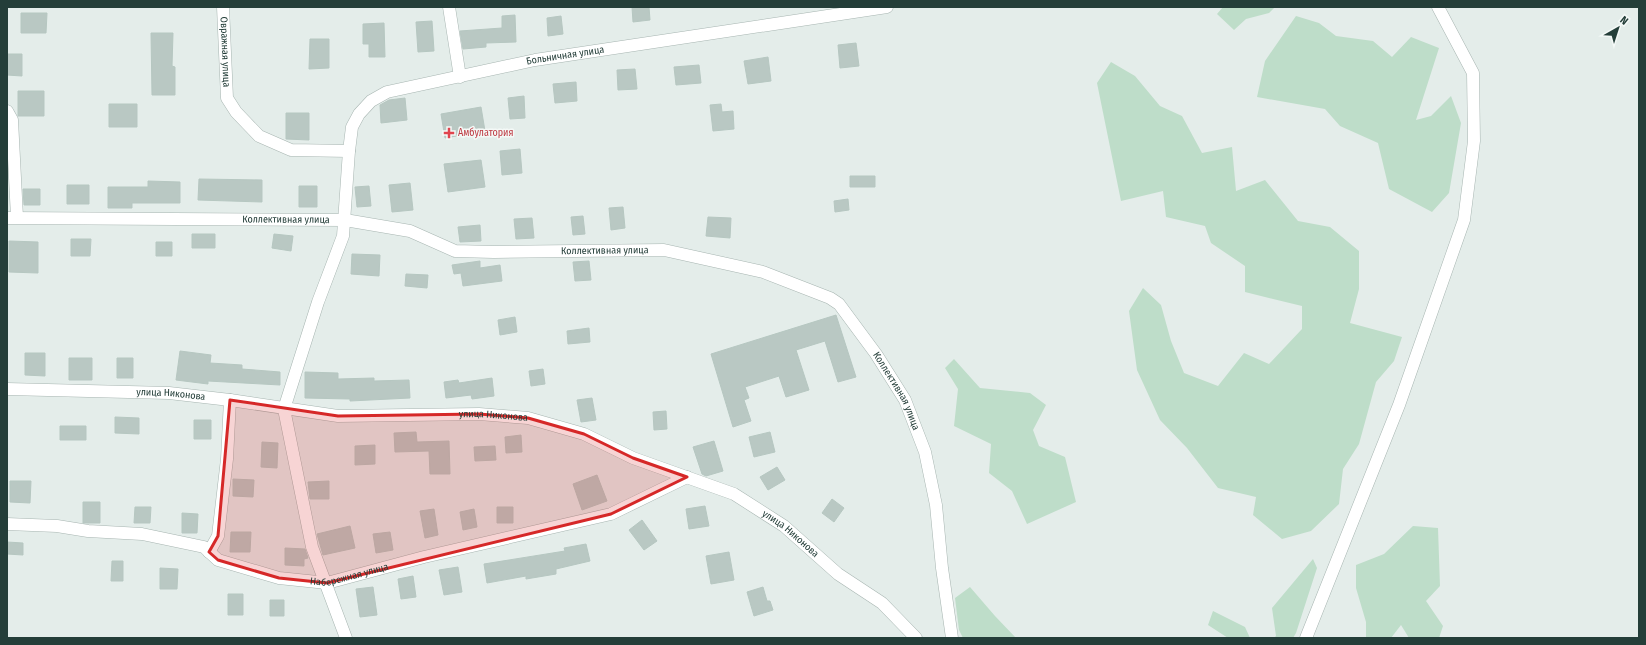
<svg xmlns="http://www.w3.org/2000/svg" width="1646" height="645" font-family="'Fira Sans Condensed',sans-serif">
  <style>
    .green { fill: #beddc9 }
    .building { fill: #b9c8c3; stroke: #b6c7c1 }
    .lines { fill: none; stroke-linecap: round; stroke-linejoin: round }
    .minor-casing { stroke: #a7b5b1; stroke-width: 13 }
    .minor { stroke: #fff; stroke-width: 12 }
    .marked { fill: #d62828; fill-opacity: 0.2; stroke: #d62828; stroke-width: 3; stroke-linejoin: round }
    .health-dot { fill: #e0444e; stroke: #f4f9f7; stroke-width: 1.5 }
    .labels { text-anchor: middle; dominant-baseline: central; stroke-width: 3; stroke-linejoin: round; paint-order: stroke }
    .street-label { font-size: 10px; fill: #243e39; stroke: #f4f9f7 }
    .health-label { font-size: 10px; fill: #be3a42; stroke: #f4f9f7; text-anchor: start }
  </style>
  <rect width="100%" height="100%" fill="#e4edea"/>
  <path class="green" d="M1223,7h52l-6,6 -23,6 -12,11 -17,-16z
    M1296,16l23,7 17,13 37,5 19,16 19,-20 28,11 -23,72 15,-4 20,-20 10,27 -12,70 -17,19 -43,-23 -11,-46 -38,-17 -15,-17 -68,-12 8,-36z
    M1111,62l24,14 25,30 22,10 20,37 30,-6 4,44 29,-11 33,41 32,6 29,24v38l-9,34 52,14 -8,24 -18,21 -17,62 -16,25 -4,35 -28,27 -29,8 -29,-24 3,-18 -38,-9 -31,-40 -27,-28 -23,-50 -8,-59 14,-23 18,17 10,36 13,32 34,13 26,-33 25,11 33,-35v-23l-57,-14v-26l-34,-23 -6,-17 -39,-9 -3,-26 -42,10 -24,-118z
    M954,359l26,29 50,5 16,12 -13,25 6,16 26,11 11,45 -49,22 -15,-33 -23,-18 2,-29 -37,-18 4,-37 -13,-21z
    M1413,526l25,2 2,58 -14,15 17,25 -4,12h-30l-8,-13 -10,13h-25v-16l-10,-34v-23l28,-11z
    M1313,559l4,9 -21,65 -3,5h-19l2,-2 -4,-28z
    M970,587l25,29 21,22h-53l-4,-8 -4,-32z
    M1213,611l32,16 5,11h-22l-20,-13z"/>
  <path class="building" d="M632,7h17l1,13 -17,2z
    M21,13h26l-1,20h-25z
    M515,15l1,27 -30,1v4l-23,2 -3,-18 42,-3v-12z
    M561,16l2,18 -15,2 -1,-18z
    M432,21l2,30 -16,1 -2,-30z
    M384,23l1,34h-16v-13h-6v-20z
    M151,33h22l-1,33 3,1v28h-23z
    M310,39h19v29l-20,1z
    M856,43l3,23 -19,2 -2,-23z
    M7,54h15v22l-15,-1z
    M768,57l3,24 -23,3 -4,-23z
    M699,65l2,18 -25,2 -2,-18z
    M635,69l2,20 -19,1 -1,-20z
    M576,82l1,19 -22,2 -2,-19z
    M18,91h26v25h-26z
    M524,96l1,22 -15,1 -2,-21z
    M405,98l2,22 -26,3 -1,-18 9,-5z
    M109,104h28v23h-28z
    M721,104l1,8 11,-1 1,18 -21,2 -3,-26z
    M481,107l4,24 -40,7 -4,-24z
    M286,113h23v27l-23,-1z
    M520,149l2,24 -20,2 -2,-24z
    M481,160l4,27 -37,5 -4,-28z
    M850,176h25v11h-25z
    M199,179l63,1v22l-64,-2z
    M148,181l32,1v21h-48v5h-24v-21h40z
    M410,183l3,27 -21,2 -3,-27z
    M67,185h22v19h-22z
    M299,186h18v21h-18z
    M369,186l2,20 -14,1 -2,-20z
    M23,189h17v16h-16z
    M848,199l1,11 -14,2 -1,-11z
    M623,207l2,21 -14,2 -2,-22z
    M583,216l2,18 -12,1 -2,-18z
    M708,217l23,1 -1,20 -24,-2z
    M532,218l2,20 -18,1 -2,-20z
    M480,225l1,16 -21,1 -2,-15z
    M192,234h23v14h-23z
    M274,234l19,2 -2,15 -19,-3z
    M71,239h20l-1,17h-19z
    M9,241l29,1v31l-29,-1z
    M156,242h16v14h-16z
    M352,254l28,1 -1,21 -28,-2z
    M480,261v7l20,-3 2,16 -39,5 -2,-13 -7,1 -2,-9z
    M589,261l2,19 -16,1 -2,-19z
    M406,274l22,1 -1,13 -22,-2z
    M836,315l20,62 -18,5 -13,-41 -29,9 13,40 -23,7 -7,-21 -34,11 4,11 -5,2 7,21 -18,6 -22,-73z
    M515,317l2,15 -17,3 -2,-15z
    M589,328l1,14 -22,2 -1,-13z
    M180,351l31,4 -1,8 32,2v4l38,3v13l-72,-4v3l-32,-4z
    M25,353h20v23l-20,-1z
    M69,358h23v22h-23z
    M117,358h16v20h-16z
    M543,369l2,15 -14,2 -2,-15z
    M305,372l33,1v6l36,-1v3l35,-1 1,18 -60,3v-2l-45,-1z
    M492,378l2,18 -22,3 -1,-4 -25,3 -2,-16 14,-2 1,3z
    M592,398l4,22 -15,2 -4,-22z
    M666,411l1,18 -13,1 -1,-18z
    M115,417l24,1v16l-24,-1z
    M194,420h17v19h-17z
    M60,426h26v14h-26z
    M416,432l1,10 32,-1 1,33h-20l-1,-23 -34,1 -1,-19z
    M770,432l5,20 -21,5 -5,-20z
    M521,435l1,17 -16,1 -1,-16z
    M714,441l9,30 -17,5 -4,-2 -9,-27z
    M262,442l16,1 -1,25 -16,-1z
    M375,445v19l-20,1v-19z
    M495,446l1,14 -21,1 -1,-14z
    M777,467l8,13 -17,10 -8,-13z
    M597,475l10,26 -25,9 -9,-26z
    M233,479l21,1 -1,17 -20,-1z
    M10,481h21l-1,22 -20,-1z
    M329,481v18h-19l-2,-17z
    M832,499l12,9 -10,14 -12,-9z
    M83,502h17v21h-17z
    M705,506l4,20 -20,3 -3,-20z
    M135,507h16l-1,16h-16z
    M497,507h16v16h-16z
    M434,509l4,26 -13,3 -5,-27z
    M474,509l3,18 -14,3 -3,-18z
    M182,513l16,1 -1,19h-15z
    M642,520l15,21 -13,9 -15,-20z
    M350,526l5,22 -32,7 -6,-21z
    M231,532h20l-1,20h-20z
    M390,532l3,18 -17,3 -3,-19z
    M7,542l16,1v12l-16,-1z
    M586,544l4,17 -34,8v5l-30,5v-3l-39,7 -3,-19 81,-13 -1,-3z
    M285,548l20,1 3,9 -4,1v7l-19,-1z
    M729,552l5,28 -23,4 -5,-28z
    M112,561h11v20h-12z
    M458,567l4,25 -18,3 -5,-25z
    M160,568l18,1 -1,20h-17z
    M413,576l3,21 -15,2 -3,-20z
    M373,587l4,28 -17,2 -4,-28z
    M763,587l4,14h3l3,9 -19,6 -7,-24z
    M228,594h15v21h-15z
    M270,600h14v16h-14z"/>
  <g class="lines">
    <g class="minor-casing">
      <g id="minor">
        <path id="s1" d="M223,7l4,91 9,14 23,24 32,14 58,1"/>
        <path d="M449,7l11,70"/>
        <path d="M7,111l5,9 5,97"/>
        <path id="s2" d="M7,218l338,2 65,11 45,20 39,1 170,-2 99,22 67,26 9,6 37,50 29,46 20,52 11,53 6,63 10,70"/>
        <path id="s3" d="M7,389l162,4 61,7 108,16 141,-2 49,4 56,16 49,24 101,36 50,32 54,48 44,29 34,35"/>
        <path id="s4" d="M7,524l50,2 31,5 54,3 62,13 14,13 61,18 48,5 97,-26 187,-43 76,-37"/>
        <path d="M209,552l9,-16 9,-77 3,-59"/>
        <path id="s5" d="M346,638l-34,-91 -28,-138 34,-107 25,-66 6,-85 3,-24 7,-13 12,-13 16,-9 148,-32 352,-53"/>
        <path d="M1306,638l93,-233 65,-185 10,-79 -1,-68 -35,-66"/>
      </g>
    </g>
    <use href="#minor" class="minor"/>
  </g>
  <path class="marked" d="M230,400l108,16 141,-2 49,4 56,16 49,24 54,19 -76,37 -284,69 -48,-5 -61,-18 -9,-8 9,-16z"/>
  <path class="health-dot" d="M447 127h4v4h4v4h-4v4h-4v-4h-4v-4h4z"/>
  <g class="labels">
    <g class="street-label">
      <text stroke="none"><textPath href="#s1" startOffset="45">Овражная улица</textPath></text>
      <text stroke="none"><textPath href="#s5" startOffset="763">Больничная улица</textPath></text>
      <text stroke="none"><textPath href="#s2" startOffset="279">Коллективная улица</textPath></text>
      <text stroke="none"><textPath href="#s2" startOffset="603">Коллективная улица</textPath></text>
      <text stroke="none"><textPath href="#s2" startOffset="951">Коллективная улица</textPath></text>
      <text stroke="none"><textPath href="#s3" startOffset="164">улица Никонова</textPath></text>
      <text stroke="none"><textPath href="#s3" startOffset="488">улица Никонова</textPath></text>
      <text stroke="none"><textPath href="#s3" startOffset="812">улица Никонова</textPath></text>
      <text stroke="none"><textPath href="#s4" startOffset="353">Набережная улица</textPath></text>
    </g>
    <g class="health-label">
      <text x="458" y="133">Амбулатория</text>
    </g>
  </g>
  <rect width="1646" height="645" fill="none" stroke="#243e39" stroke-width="16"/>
  <g transform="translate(1618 28) rotate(39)" stroke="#f4f9f7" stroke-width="3" paint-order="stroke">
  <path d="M0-3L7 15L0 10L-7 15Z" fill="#243e39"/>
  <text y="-6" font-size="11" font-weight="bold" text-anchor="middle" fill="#243e39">N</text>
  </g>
</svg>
